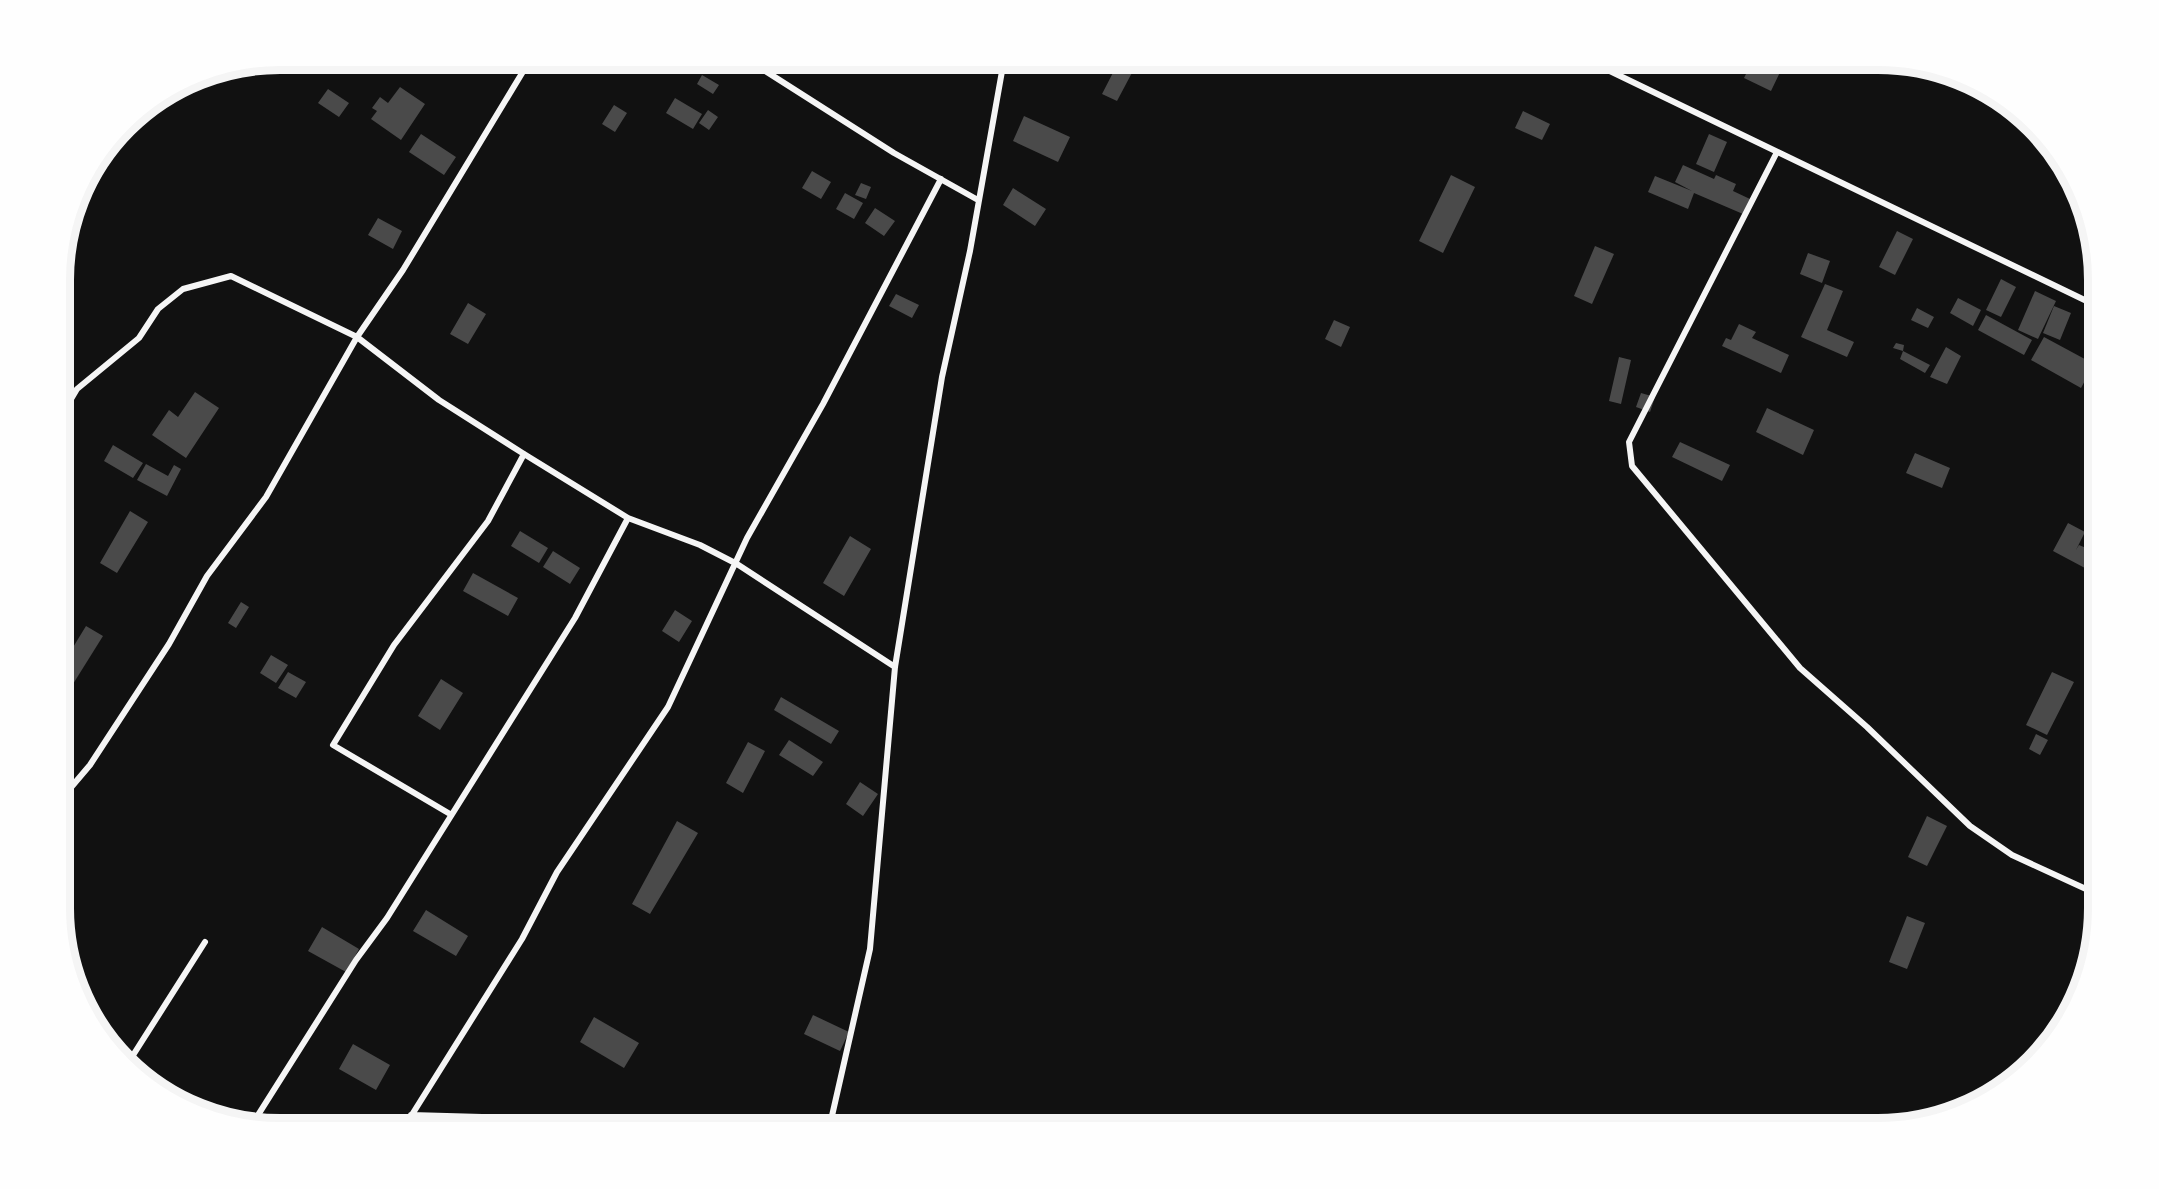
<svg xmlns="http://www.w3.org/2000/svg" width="2159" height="1189" font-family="'DejaVu Sans',sans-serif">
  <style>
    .building { fill: #4a4a4a }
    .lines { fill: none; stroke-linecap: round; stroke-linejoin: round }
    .minor { stroke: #f5f5f5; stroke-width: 6 }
    .rim { fill: none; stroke: #f5f5f5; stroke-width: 8 }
  </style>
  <rect width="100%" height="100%" fill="#111"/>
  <path class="building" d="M313,60h15l-3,7z
    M490,60h28l-9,13z
    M666,60h14l-4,6z
    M1753,60h17l13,6 -12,25 -27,-13z
    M1119,61l15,8 -17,32 -15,-7z
    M702,75l17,10 -6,9 -16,-10z
    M400,87l25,17 -24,36 -30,-21 6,-8 -5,-3 8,-11 8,6z
    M328,89l21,14 -10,14 -21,-14z
    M675,98l27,16 -9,15 -27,-16z
    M614,105l13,8 -12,19 -13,-8z
    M708,110l10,7 -9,13 -10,-7z
    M1523,111l27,13 -8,16 -27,-12z
    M1024,116l46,21 -12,25 -45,-21z
    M421,134l35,23 -12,18 -35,-23z
    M1709,134l18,8 -13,30 -18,-8z
    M1683,165l31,14 2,-4 20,9 -3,7 17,8 -7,15 -49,-21 -6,16 -40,-17 7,-16 37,15 -17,-9z
    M812,171l19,11 -10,17 -19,-11z
    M1451,175l24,12 -32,66 -24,-12z
    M861,183l10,4 -5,12 -11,-4z
    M1013,188l33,21 -11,17 -32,-21z
    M845,193l18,10 -9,16 -18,-10z
    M875,208l20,13 -11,15 -19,-13z
    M378,218l24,13 -9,18 -25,-14z
    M1897,231l16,8 -18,36 -16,-8z
    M1595,246l19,8 -22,50 -18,-8z
    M1808,253l22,8 -8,22 -22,-9z
    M2001,279l15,8 -15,30 -15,-7z
    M1825,284l18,7 -16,39 27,12 -7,15 -46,-20z
    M2035,291l21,10 -18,38 -20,-9z
    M896,294l23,11 -7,13 -23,-12z
    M1958,298l23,12 -8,16 -23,-13z
    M468,303l18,11 -18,30 -18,-10z
    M2054,306l17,7 -11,27 -17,-7z
    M1917,308l17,9 -6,11 -17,-8z
    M1986,315l46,25 -8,15 -46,-25z
    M1334,320l16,7 -9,20 -16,-8z
    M1739,324l17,8 -4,6 37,17 -8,18 -59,-27 4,-8 5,2z
    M2044,337l50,27 -13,24 -50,-28z
    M1896,343l8,2 -1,6 -10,-3z
    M1946,347l15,9 -14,28 -17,-7z
    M1903,351l27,14 -5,8 -25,-14z
    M1619,357l12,3 -10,44 -12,-3z
    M2097,373l1,20 -9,-5z
    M195,392l24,16 -33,50 -34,-23 17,-25 9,7z
    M1641,393l14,4 -5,15 -14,-5z
    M1767,408l47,22 -11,25 -47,-23z
    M1680,442l50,23 -8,16 -50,-24z
    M113,445l30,18 -10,15 -29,-17z
    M1915,453l35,15 -8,20 -36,-15z
    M146,464l22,12 6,-11 7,4 -14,27 -30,-16z
    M130,511l18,11 -31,51 -17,-10z
    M2068,523l17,9 -9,18 3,-5 19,8v22l-45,-24z
    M520,531l28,17 -9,15 -28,-17z
    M850,536l21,13 -27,47 -21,-13z
    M553,551l27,17 -10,16 -27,-17z
    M473,573l45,25 -10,18 -45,-25z
    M241,602l8,5 -13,21 -8,-5z
    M675,610l17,11 -13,21 -17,-11z
    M86,626l17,10 -30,48 -12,-7v-10z
    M271,655l17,10 -12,18 -16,-10z
    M288,672l18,10 -10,16 -18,-10z
    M2052,672l22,10 -27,53 -21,-10z
    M441,679l22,14 -23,37 -22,-14z
    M781,697l58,34 -8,13 -57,-34z
    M2036,734l12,6 -8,15 -11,-6z
    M789,740l34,22 -10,14 -34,-21z
    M748,742l17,9 -22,42 -17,-10z
    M860,782l18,12 -15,22 -17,-12z
    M1927,816l20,10 -20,40 -19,-9z
    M677,821l21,12 -48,81 -18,-10z
    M426,910l42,26 -12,20 -43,-25z
    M1907,916l18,7 -18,46 -18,-7z
    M322,927l37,22 -13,23 -38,-21z
    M813,1015l36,17 -9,19 -36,-17z
    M594,1017l45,26 -15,25 -44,-26z
    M353,1044l37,21 -14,25 -37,-21z"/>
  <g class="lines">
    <path class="minor" d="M748,60l146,93 84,47
      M1587,60l510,246
      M1777,152l-148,290 3,24 168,202 67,59 103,99 42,29 87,40
      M61,416l16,-27 62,-51 19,-29 25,-20 48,-13 126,61 82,63 85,54 104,64 72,27 37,19 158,103
      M62,798l28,-33 79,-121 38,-68 59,-79 91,-160 46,-67 127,-210
      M450,814l-117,-69 61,-100 94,-124 36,-67
      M130,1060l75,-118
      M411,1115l71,2 53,12
      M253,1123l103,-163 31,-42 188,-300 53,-100
      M830,1124l90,5
      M403,1129l119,-190 35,-67 111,-165 79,-169 76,-134 118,-225
      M829,1129l41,-180 25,-282 47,-290 28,-126 34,-191"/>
  </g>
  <path d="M0 0H2159V1189H0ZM280 70H1878A210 210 0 0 1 2088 280V908A210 210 0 0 1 1878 1118H280A210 210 0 0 1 70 908V280A210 210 0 0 1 280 70Z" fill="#fefefe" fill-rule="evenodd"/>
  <path class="rim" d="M280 70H1878A210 210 0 0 1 2088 280V908A210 210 0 0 1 1878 1118H280A210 210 0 0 1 70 908V280A210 210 0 0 1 280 70Z"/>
</svg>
